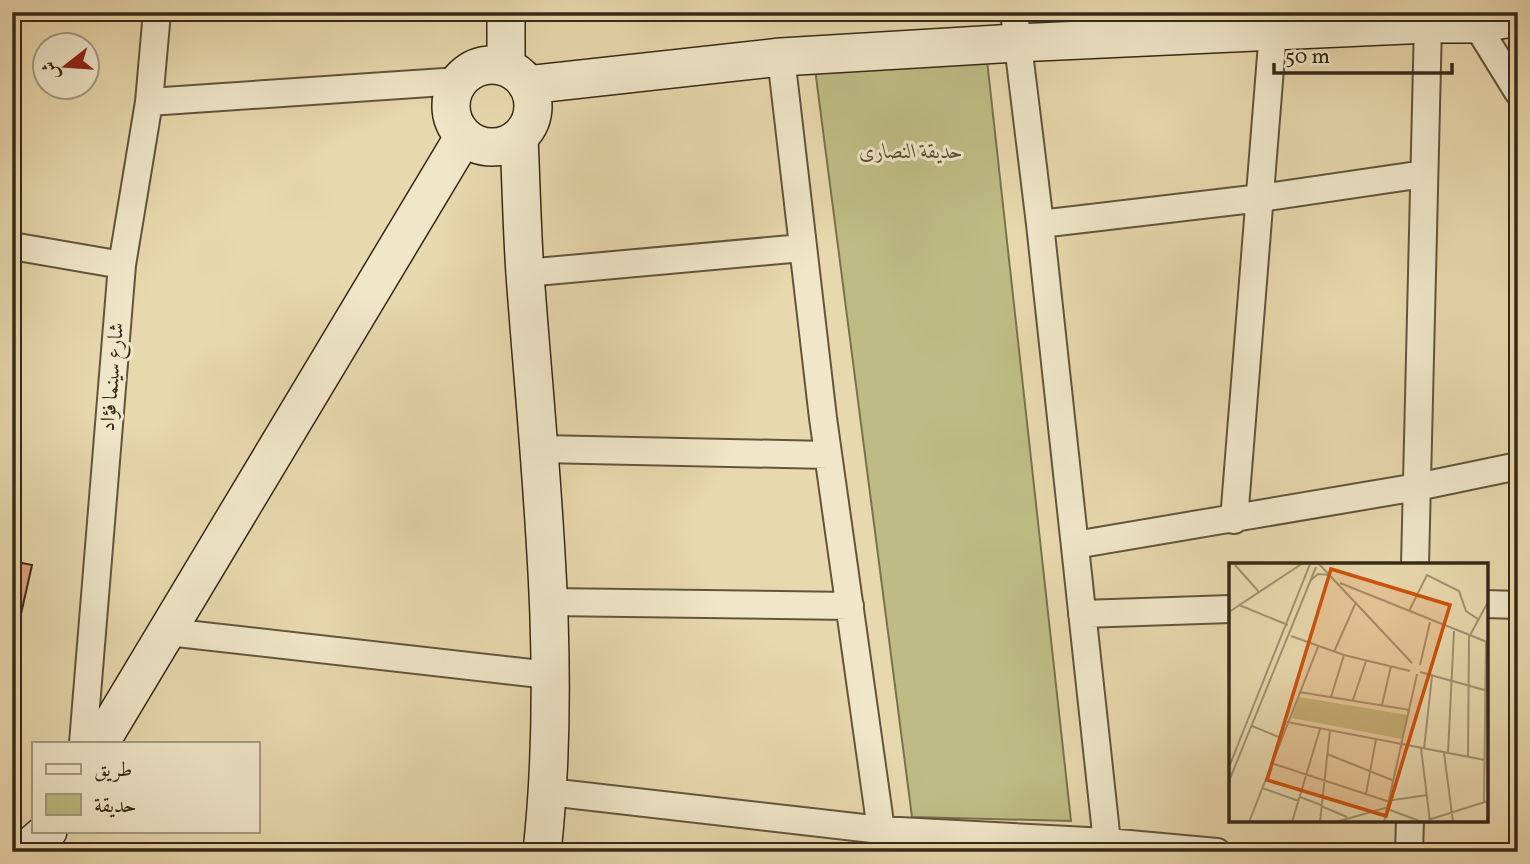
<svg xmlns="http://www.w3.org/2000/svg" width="1530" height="864" font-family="Vollkorn,Amiri,serif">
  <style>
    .green { fill: #bebc84; stroke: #7a724e; stroke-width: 2 }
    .building { fill: #e1a282; stroke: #372918; stroke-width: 2 }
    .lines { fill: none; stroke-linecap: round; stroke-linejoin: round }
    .street-casing { stroke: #63553d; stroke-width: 30 }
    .secondary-casing { stroke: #372918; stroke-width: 40 }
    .street { stroke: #f0e6ca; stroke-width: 26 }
    .secondary { stroke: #f0e6ca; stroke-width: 37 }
    .labels { text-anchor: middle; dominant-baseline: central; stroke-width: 6; stroke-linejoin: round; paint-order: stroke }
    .park-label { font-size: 21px; font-style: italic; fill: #594e33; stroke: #f0e6ca }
    .street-label { font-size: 21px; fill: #372918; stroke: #f0e6ca }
    .inset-road { fill: none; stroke: #a19271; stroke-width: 2 }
    .view { fill: #cd520e; fill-opacity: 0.15; stroke: #cd520e; stroke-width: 3.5 }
    .inset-edge { fill: none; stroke: #372918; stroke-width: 3.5 }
  </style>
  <rect width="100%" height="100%" fill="#e8d8ad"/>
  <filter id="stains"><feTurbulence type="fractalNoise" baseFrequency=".00286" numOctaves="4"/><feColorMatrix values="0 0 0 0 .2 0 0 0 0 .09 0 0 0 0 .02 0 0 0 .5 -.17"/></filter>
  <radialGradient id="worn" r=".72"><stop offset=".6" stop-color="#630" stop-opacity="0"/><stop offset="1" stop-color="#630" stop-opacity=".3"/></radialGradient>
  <path class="green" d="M986,51l85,770 -159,-4 -97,-748z"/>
  <path class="building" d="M12,561l20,4 -20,89z"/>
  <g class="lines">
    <g class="street-casing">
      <path id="street" d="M1014,12l26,212 67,618
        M1475,12l1,12 42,68
        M781,57l42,361 58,412
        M149,102l310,-21
        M1040,224l221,-26 163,-24
        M12,246l110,19
        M525,273l277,-25
        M541,449l287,6
        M1234,520l39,-489
        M1075,545l342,-58 101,-21
        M1415,565l13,-541 -6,-12
        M548,602l302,4
        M1486,604l32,1
        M1082,614l149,-5
        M168,632l381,43
        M83,743l39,-478 27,-163 8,-90
        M549,792l332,38 226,12 110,10
        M1409,852l1,-32"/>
    </g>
    <g class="secondary-casing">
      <path id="secondary" d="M506,12v55
        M451 106a41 41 0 1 1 82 0a41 41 0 1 1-82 0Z
        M527,85l254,-28 235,-14 412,-19h48l42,-7
        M519,137c2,45 3,92 6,137 14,192 38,386 17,578
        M100,743l364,-607
        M24,852l24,-21"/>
    </g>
    <use href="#street" class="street"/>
    <use href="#secondary" class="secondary"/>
  </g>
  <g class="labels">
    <g class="park-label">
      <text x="911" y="152">حديقة النصارى</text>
    </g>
    <g class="street-label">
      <text transform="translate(113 377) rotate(-85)">شارع سينما فؤاد</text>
    </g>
  </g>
  <g transform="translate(1229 563)">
    <rect width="259" height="259" fill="#e8d8ad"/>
    <path d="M70,134l108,18 -5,24 -110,-21z" fill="#bebc84"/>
    <path class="inset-road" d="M90,1l93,99M6,2l24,27M82,17l7,-6 12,1M111,20l147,59M10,42l49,20M180,48l18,-36 32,16 7,20 12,8M0,49l74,-49M62,73l53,19 66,16M105,89l22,-50M191,102l10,-43M191,109l68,19M70,129l111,18M102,134l13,-42M124,137l13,-39M153,142l9,-39M58,159l198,38M23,163l29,12M192,185l9,74M195,186l8,-73M215,190l9,69M219,190l6,-122M98,191l65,26M239,194l1,-120 19,-35M42,200l116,38 40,-6M0,204l81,-203M0,218l87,-214M33,225l37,13M137,231l10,-55M71,234l21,8M255,239l2,-160M92,243l26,11M199,257l60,-19M20,259l69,-175M63,259l28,-93M91,259l10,-92M107,259l49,-14 37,14M155,259l33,-148"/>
    <path class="view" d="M102,6l119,36 -64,211 -119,-36z"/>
    <rect width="259" height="259" class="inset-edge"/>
  </g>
  <rect width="1530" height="864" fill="none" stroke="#e8d8ad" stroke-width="42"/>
  <rect x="14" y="14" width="1502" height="836" fill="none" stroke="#372918" stroke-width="3.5"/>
  <rect x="21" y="21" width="1488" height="822" fill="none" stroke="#372918" stroke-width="2"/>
  <rect x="32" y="742" width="228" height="91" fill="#f0e6ca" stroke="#a69a83" stroke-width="2"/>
  <rect x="46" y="764" width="35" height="10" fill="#f0e6ca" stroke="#a69a83" stroke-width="2"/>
  <text x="94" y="776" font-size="21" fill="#372918">طريق</text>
  <rect x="46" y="794" width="35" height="21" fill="#bebc84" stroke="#a69a83" stroke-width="2"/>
  <text x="94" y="812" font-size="21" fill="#372918">حديقة</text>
  <g transform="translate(66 66) rotate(253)"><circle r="33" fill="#f0e6ca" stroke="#a69a83" stroke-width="2"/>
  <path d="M0-5L12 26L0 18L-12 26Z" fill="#8f2418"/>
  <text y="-10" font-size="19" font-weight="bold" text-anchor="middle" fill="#372918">ش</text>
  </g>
  <path d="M1274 63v10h178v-10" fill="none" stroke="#372918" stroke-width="3.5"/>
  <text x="1285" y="63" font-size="21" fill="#372918" stroke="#f0e6ca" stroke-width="5" paint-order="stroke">50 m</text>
  <rect width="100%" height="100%" filter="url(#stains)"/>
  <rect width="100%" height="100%" fill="url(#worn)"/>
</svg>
